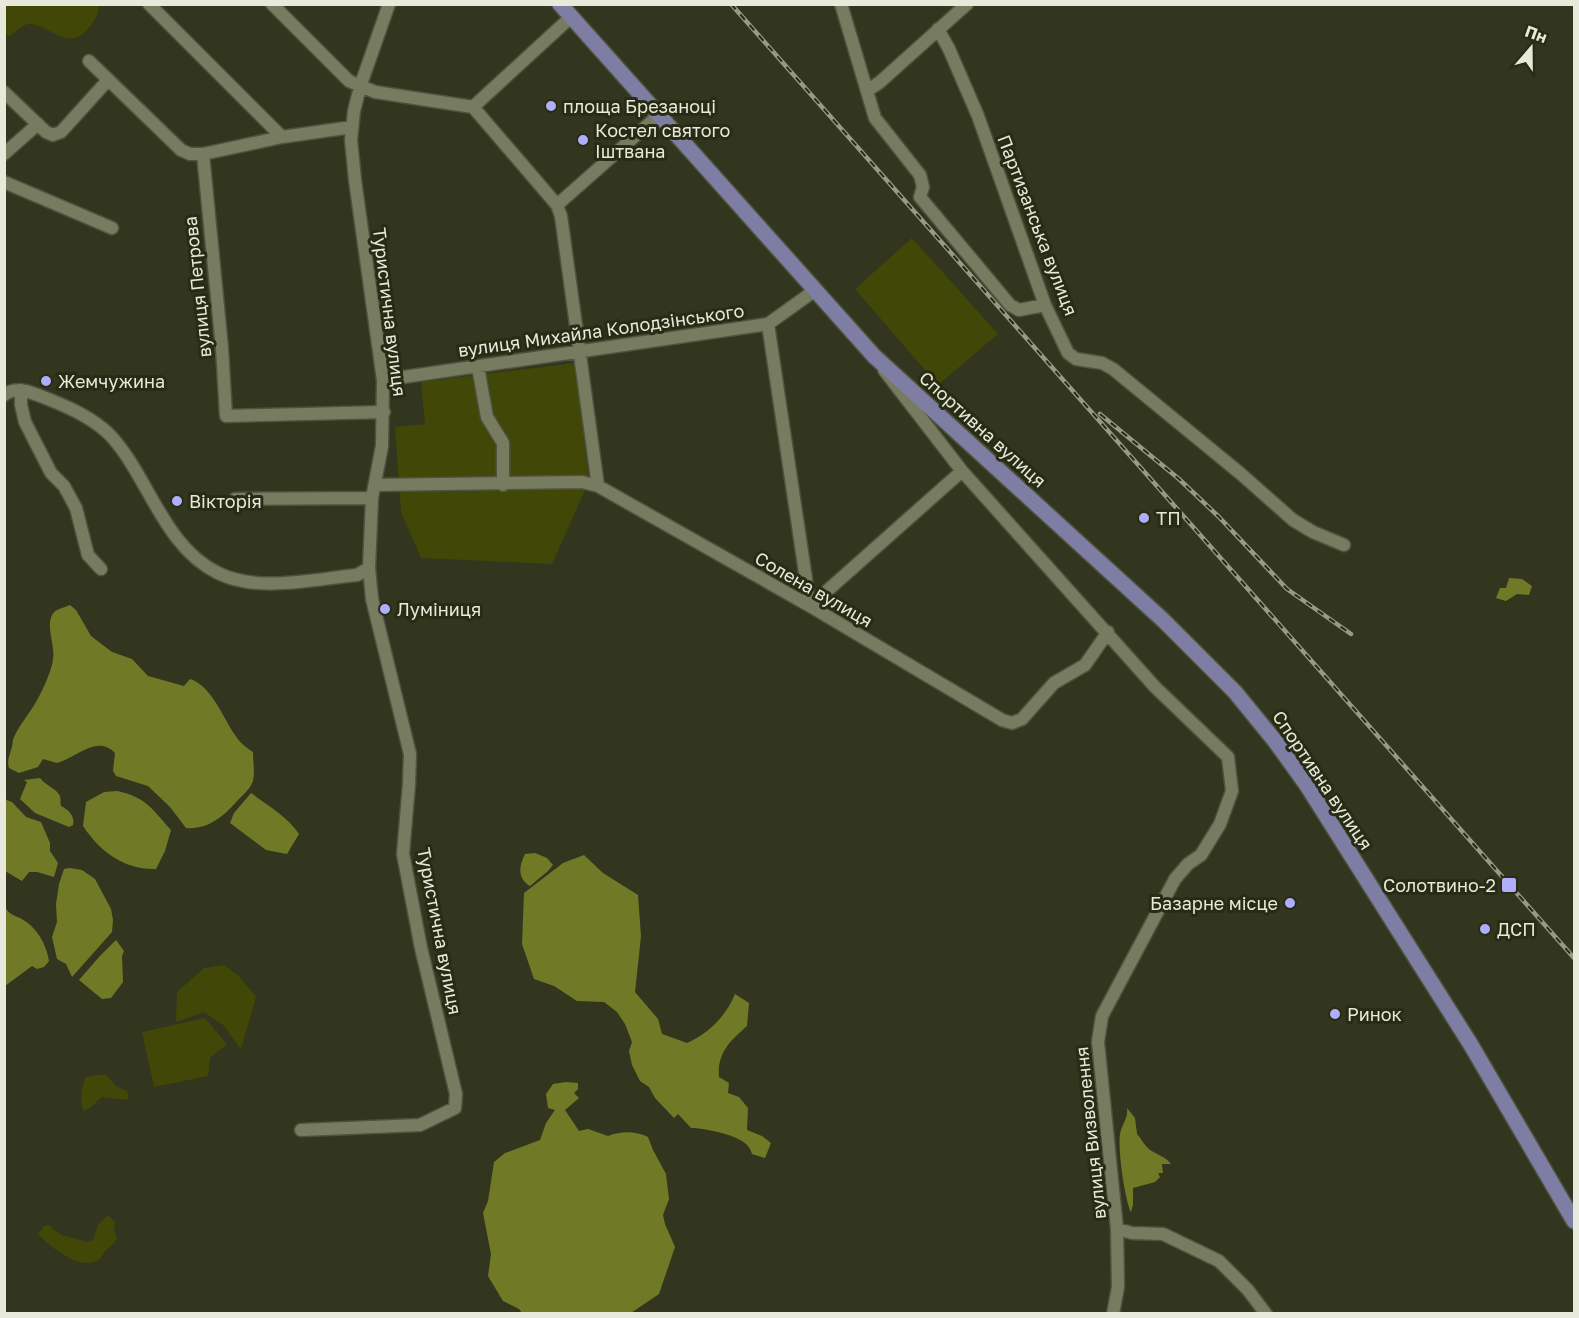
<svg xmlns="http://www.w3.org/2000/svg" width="1579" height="1318" font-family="'Golos Text',sans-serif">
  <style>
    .green { fill: #404707 }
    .water { fill: #707a26 }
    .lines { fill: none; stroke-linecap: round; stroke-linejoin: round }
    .minor-casing { stroke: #4f523d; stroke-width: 15 }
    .major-casing { stroke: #4f523d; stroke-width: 18 }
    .minor { stroke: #777c61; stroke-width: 12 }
    .major { stroke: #7e7ea5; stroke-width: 15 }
    .rail-casing { stroke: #979a87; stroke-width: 4.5 }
    .rail { stroke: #282c14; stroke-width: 2; stroke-dasharray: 7; stroke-linecap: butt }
    .poi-dot { fill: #aeaefa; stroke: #282c14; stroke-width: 2 }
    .labels { text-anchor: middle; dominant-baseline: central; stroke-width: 6; stroke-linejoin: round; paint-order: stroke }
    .poi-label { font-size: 18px; fill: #e7e9db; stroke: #282c14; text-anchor: start }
    .street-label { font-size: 18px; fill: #e7e9db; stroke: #282c14 }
  </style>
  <rect width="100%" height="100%" fill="#32361e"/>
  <path class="green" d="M5,4h93l1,1c-1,11 -5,17 -12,25 -18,21 -36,-3 -56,-6 -8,-1 -15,7 -21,12l-5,-2z
    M912,238l86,96 -60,51 -83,-96z
    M575,363l14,118 -37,83 -131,-6 -20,-46 -6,-85 30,-3 -4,-42z
    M224,965l15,11 17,21 -15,52 -18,-24 -19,-13 -28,10 1,-30 27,-24z
    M205,1018l22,26 -17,14 -2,18 -54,11 -12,-55z
    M96,1075h10l10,11 11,5 2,5 -1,4 -26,-3 -12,11 -7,3c-3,-10 -2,-25 3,-34z
    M108,1215l7,7 -1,8 3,8c-3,7 -7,8 -12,13 -2,3 -3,6 -5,8 -18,14 -50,-12 -62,-25l6,-8 6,-1c12,15 21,10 36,17l7,-2 5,-15z"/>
  <path class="water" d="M1509,578l13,1 10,7 -3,9 -12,-1 -11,7 -10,-3 4,-10h6z
    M70,605l6,5 15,26 21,16 20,7 16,17 36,10 6,-7c22,7 33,39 45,56 4,7 12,13 18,17 0,10 2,20 0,29 -3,8 -9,13 -15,19 -14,16 -30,30 -52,28l-16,-21 -22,-21 -32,-10 -3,-5 2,-18c-18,-19 -39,5 -58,10l-14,-4 -5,8 -19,6 -10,-5c-2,-7 0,-11 2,-18 2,-4 1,-9 3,-13 6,-13 15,-23 22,-35 6,-10 16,-32 17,-43 3,-14 -11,-40 4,-49 4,-2 9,-3 13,-5z
    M40,778c5,7 16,10 20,18 1,3 0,7 1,10 8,4 14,10 12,19l-4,2 -34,-14 -15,-14 7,-17 -3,-2z
    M117,791c29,6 35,18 54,39l-6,21 -9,18c-31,1 -56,-17 -73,-43l3,-24 18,-10z
    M251,793c17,13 36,23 48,41l-12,20 -21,-4 -36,-27 4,-10z
    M4,799l8,3 14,15 15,5 9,21v8l8,12 -4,14 -17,-5h-8l-7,9 -17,-10z
    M535,853l12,5 6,7 -5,6 -18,15c-13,-8 -11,-20 -5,-32z
    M584,855l19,18 35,22 3,41 -6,56 23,27 4,15 25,9c22,-10 39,-27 48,-49l14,9 -2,23c-17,15 -30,27 -28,51l10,6 -1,10 11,4 9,11 -1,22 15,6 9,7 -6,15 -13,-4c-1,-3 -2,-6 -5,-9 -8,-10 -43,-17 -56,-17l-13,-14 -4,4 -19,-20 -6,-11 -9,-6 -8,-16 -3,-14 3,-9 -7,-18 -8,-12 -13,-10 -27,-1 -23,-15 -20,-7 -12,-35 2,-51 39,-30z
    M70,868l12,2 13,9 16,30 2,11 -1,12 -40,45 -6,-13 -9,-5 -5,-22 5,-15 -1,-18 3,-20 5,-15z
    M5,907c4,7 8,8 15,11 16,8 26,25 29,43l-5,6 -7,2 -5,-3 -27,20z
    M116,940l8,11 -2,5 1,26 -12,16 -9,1 -23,-19 20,-23z
    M566,1082l12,1v6l-4,4 5,5 -14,12 14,21 9,-2 20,7c14,-5 27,-5 40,1l5,13 13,24 3,25 -6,16 2,9 10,23 -16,47 -28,19h-109l-3,-4 -16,-8 -15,-25 3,-22 -8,-41 5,-12 6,-39 11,-9 35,-13 6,-17 9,-13 -7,-2 -2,-14 7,-10z
    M1127,1108l8,10 2,16c4,4 5,8 9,12 6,8 19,9 25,18h-9l1,9h-5l2,4 -5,5 -22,6v17l-2,7c-6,-11 -15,-70 -10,-82 3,-9 7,-12 6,-22z"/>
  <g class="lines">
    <g class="minor-casing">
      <path id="minor" d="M149,4l133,133
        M272,4l77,77 26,11 98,15 84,98 4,11 37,270 212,120 192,114 10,3 10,-4 32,-36 31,-18 23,-33
        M841,4l34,114 45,57 3,12 -3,10 90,108 9,5 26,-5
        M938,29l11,20 29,67 67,189 23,48 8,6 26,4 11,6 128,105 52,46 20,12 31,13
        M89,61l92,89 9,4h13l79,-17 70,-10
        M867,91l13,-9 87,-78
        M4,92l42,40 7,3 8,-3 47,-52
        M473,107l98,-90
        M4,154l34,-30
        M203,154l19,194 4,68 158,-4
        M4,182l108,46
        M557,205l102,-90
        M768,324l42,282
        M478,367l9,50 16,26v42
        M884,370l78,101 193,216 73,70 4,34 -12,33 -19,31 -13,9 -13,15 -73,137 -4,26 19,187 1,58 -5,27
        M383,380l385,-56 46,-33
        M21,390v15l4,17 26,51 13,13 12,22 12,47 13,14
        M4,395c12,-9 27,-3 39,2 23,9 49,20 67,38 39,42 53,111 108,138 40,20 96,6 139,2l12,-7
        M375,485l207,-3 16,4
        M235,499l137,-1
        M810,606l152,-135
        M301,1130l119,-5 35,-17 1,-14 -35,-146 -18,-94 6,-70 1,-30 -38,-155 -3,-31 3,-70 10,-52 1,-66 -28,-200 -4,-40 3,-29 6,-24 29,-83
        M1117,1229l15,4 31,1 56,27 29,29 18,24"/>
    </g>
    <g class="major-casing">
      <path id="major" d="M560,4l314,352 289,264 72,72 40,49 31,43 165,261 103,176"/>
    </g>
    <use href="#minor" class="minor"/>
    <use href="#major" class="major"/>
    <g class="rail-casing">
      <path id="rail" d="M731,4l843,954
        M1100,414l79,65 40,38 68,72 64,45"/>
    </g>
    <use href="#rail" class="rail"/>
  </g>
  <g class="poi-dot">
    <circle cx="551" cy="106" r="6"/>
    <circle cx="583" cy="140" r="6"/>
    <circle cx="46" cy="381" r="6"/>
    <circle cx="177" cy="501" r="6"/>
    <circle cx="1144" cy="518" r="6"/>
    <circle cx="385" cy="609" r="6"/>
    <rect x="1501" y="877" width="16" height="16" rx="3"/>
    <circle cx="1290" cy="903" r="6"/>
    <circle cx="1485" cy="929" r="6"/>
    <circle cx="1335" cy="1014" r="6"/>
  </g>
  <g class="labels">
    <g class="poi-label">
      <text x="563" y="106">площа Брезаноці</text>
      <text x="595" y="130">Костел святого<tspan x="595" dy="21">Іштвана</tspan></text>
      <text x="58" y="381">Жемчужина</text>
      <text x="189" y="501">Вікторія</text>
      <text x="1156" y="518">ТП</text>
      <text x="397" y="609">Луміниця</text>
      <text x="1496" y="885" text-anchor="end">Солотвино-2</text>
      <text x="1278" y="903" text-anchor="end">Базарне місце</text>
      <text x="1497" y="929">ДСП</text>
      <text x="1347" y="1014">Ринок</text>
    </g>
    <g class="street-label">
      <text transform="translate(1038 225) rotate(69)">Партизанська вулиця</text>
      <text transform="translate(197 287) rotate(-96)">вулиця Петрова</text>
      <text transform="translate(390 312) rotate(83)">Туристична вулиця</text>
      <text transform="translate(601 330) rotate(-8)">вулиця Михайла Колодзінського</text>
      <text transform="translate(983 429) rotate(42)">Спортивна вулиця</text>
      <text transform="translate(814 589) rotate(30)">Солена вулиця</text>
      <text transform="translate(1323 780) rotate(56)">Спортивна вулиця</text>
      <text transform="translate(440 931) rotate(79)">Туристична вулиця</text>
      <text transform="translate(1090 1133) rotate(-96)">вулиця Визволення</text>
    </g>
  </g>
  <rect width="1579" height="1318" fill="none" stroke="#e7e9db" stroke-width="12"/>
  <g transform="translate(1531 48) rotate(20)" stroke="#282c14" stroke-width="4.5" paint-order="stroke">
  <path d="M0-4.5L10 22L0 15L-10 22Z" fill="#e7e9db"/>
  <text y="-9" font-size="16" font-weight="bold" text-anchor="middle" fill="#e7e9db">Пн</text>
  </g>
</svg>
